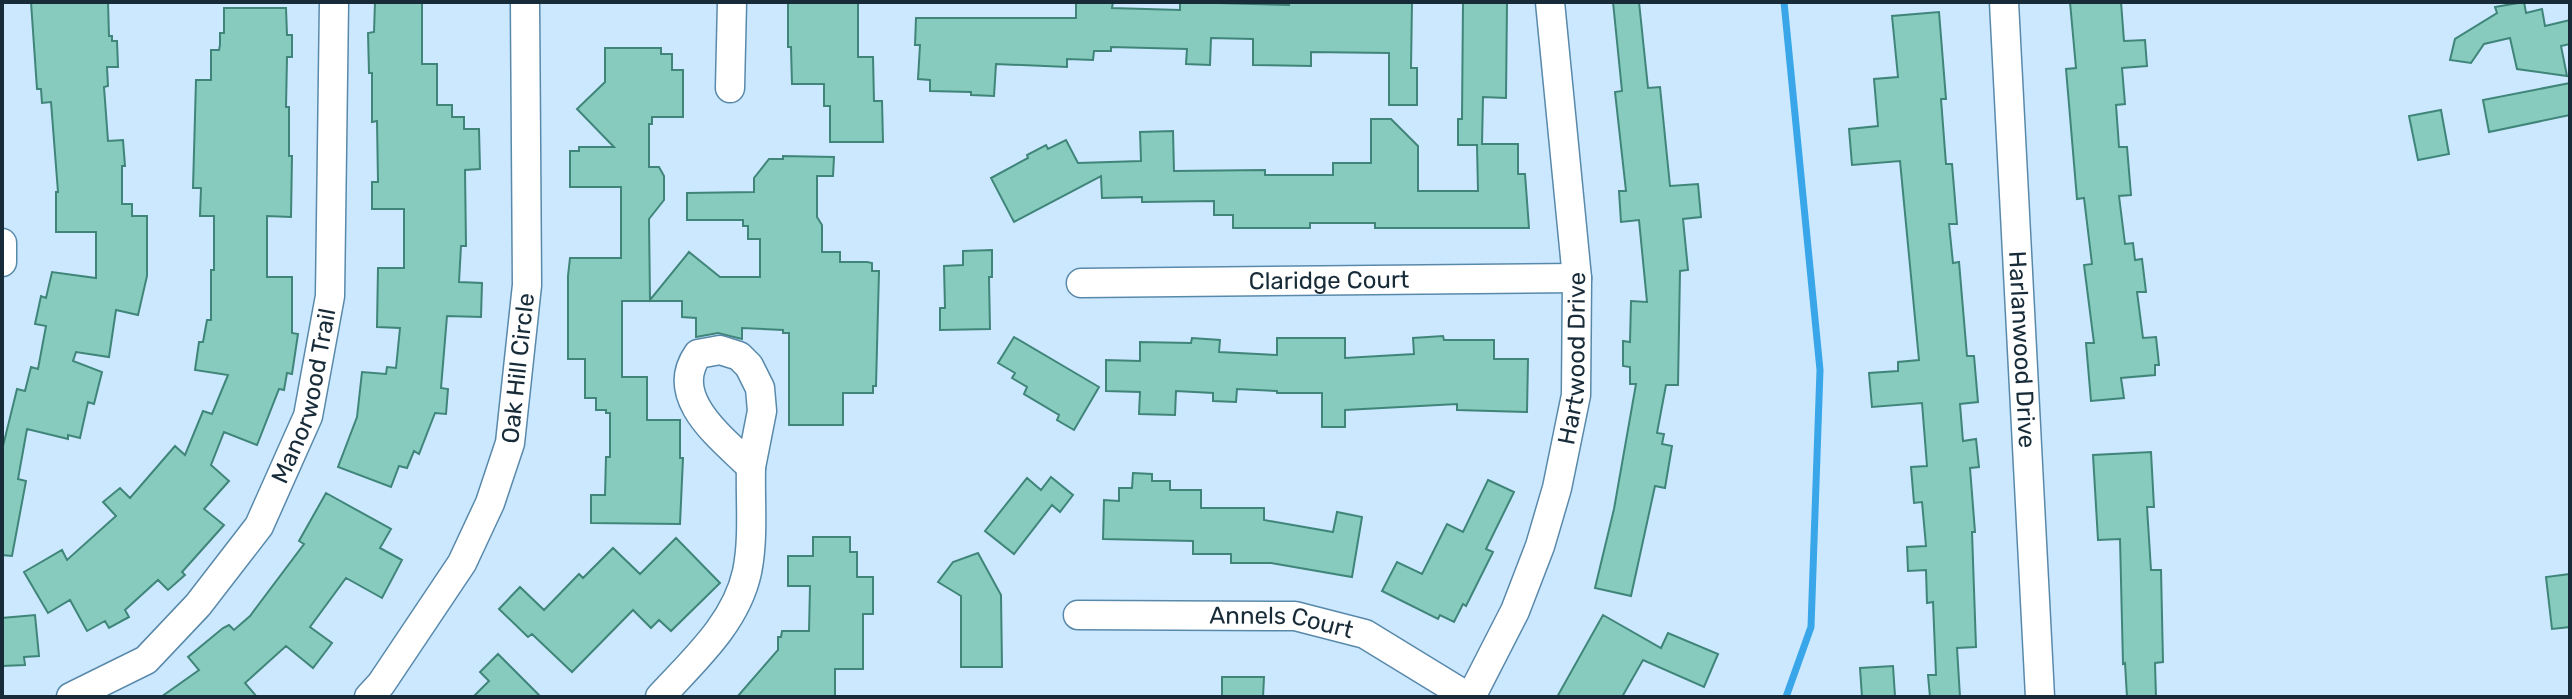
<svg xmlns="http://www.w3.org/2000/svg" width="2572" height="699" font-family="Rubik,sans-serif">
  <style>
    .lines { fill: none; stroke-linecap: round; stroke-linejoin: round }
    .stream { stroke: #38a6e9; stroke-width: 7 }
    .building { fill: #86cbbd; stroke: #408579; stroke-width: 2 }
    .minor-casing { stroke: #5989aa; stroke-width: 31 }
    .minor { stroke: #fff; stroke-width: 28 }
    .labels { text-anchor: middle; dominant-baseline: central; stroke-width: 6; stroke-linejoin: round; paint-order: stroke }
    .street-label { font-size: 24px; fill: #172b39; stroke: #e9f2fa }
  </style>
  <rect width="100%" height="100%" fill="#cbe8ff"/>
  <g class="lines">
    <path class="stream" d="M1784,2l36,368 -9,257 -25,70"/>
  </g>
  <path class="building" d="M31,2h77l1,34h3v5h5l1,26h-11l1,19 -4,1 4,54 15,-1 2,26h-3v38h10v12h15v60l-9,39 -22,-5 -7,47 -33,-5 -3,9 29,11 -8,32 -6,-2 -8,36 -12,-3v4l-41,-10 -9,50 8,2 -14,75 -10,-1v-105l15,-61 8,2 6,-24 7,2 8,-43 -11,-2 6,-28 5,2 6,-26 44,6v-46h-40v-40h2l-7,-90 -9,1 -1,-14h-4z
    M375,2h47v62h15v41h15v12h12v12h15l1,40 -15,1 1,76h-5l-2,36 23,1 -1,34 -34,-1 -6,72 7,1 -2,25 -11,-1 -16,41 -5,-3 -7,17 -8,-2 -8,21 -53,-20 19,-50 5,-45 24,2 1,-7 9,1 4,-40 -23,-1 1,-59h26v-59h-32v-27h6l-1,-61 -5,1v-49h-3l-1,-40 6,-1z
    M788,2h70v55h15l1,44h8l1,41h-53v-36h-6v-22h-32l-1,-37h-3z
    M1076,2h37l-1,6 68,2v-8l109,3v-3h123l-1,66h6v37h-28v-52l-78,-1v14l-58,-1v-26l-42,-1 -1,27 -24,-1 1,-15 -76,-2v4h-17l-1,9 -26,-1v8l-71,-3 -2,32 -23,-1v-3l-41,-1v-11l-12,-1 2,-34h-5l1,-27h160z
    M1463,2l44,1 -1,95 -23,-1 -1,47h36v30h7l4,54h-154v-5h-65v5h-77v-13h-19v-14l-72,1v-5l-40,1 -1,-22 -87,46 -23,-44 37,-20 -1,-3 19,-10 2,4 18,-9 12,23 63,-2 -1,-29 33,-1 1,40 91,-1v5h68v-12h38v-44h20l27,27v45h60l-1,-46h-19v-26h4z
    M1613,2h26l9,86 12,-1 10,99 28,-2 3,33 -18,2 5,51 -8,1 -2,114h-12l-9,48 7,1 -2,10 10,2 -7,42 -10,-2 -24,110 -36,-8 19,-79 22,-125h-6v-17l-7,-1v-25l7,1 1,-41 16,1 -8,-82 -18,2 -2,-31h7l-11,-99 7,-1z
    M2070,2h51l3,39 21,-1 2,26 -25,2 3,36 -9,1 3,42h8l4,48 -12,1 6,48 8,-1 2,17 7,-1 4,33h-9l6,46 13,-1 3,28h-4v10l-34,3 3,20 -33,3 -5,-58h8l-10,-78 8,-1 -8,-66 -7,1 -11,-130 10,-1z
    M2524,2l2,11 16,-4 3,17 25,-6v24l-9,2 6,30 -50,-7 -7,-31 -26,6 -13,19 -21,-3 5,-21 42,-26 -2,-6z
    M224,8h62l1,27h5v22h-5l-1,50h3v49h3l-1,61 -24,-1v61h25v56l6,1 -6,40 -5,-1 -3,17 -5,-1 -22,56 -33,-13 -13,33 18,16 -25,28 20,16 -42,47 3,3 -17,15 -10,-10 -33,30 4,7 -20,11 -4,-7 -18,10 -17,-31 -22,13 -24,-41 38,-22 5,10 49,-44 -13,-14 17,-14 10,10 45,-52 10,9 18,-44 9,3 16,-39 -33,-5 4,-28h4l4,-22h4v-50h3v-54h-14l1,-28h-8l3,-108h15v-30h8l1,-5v-12h4z
    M1939,12l7,87h-5l5,65h6l5,60h-8l4,39 6,-1 8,94h7l4,46 -18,2 3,37 13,-2 3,28 -9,1 5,64h-3l4,115 -19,1 3,49h-30l-2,-22h8l-3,-73 -6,1 -1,-33 -18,1 -1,-24 19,-1 -4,-44 -8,1 -3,-36 16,-1 -5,-63 -50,4 -3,-34 29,-2v-9l21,-2 -19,-199 -48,4 -3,-36 29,-3 -4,-47 24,-2 -6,-61z
    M605,48h56v6h11v16h11v47h-31v7h-3v43h10l5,9v24l-15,19 1,81 39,-48 31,25h40v-38h-12v-13h-5v-6h-56v-27l67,-1v-14l15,-19h14v-3l51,1 -1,19h-16v41l5,8v27h18v10h27l5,1v8h7l-3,115h-3v7h-30v32h-54v-92h-6v-3l-41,-2v11l-24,-6 -22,4v-19l-14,-1v-16h-60v76h25v43h33v38h3l-3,66 -89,-1v-28h14l1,-38h4v-44h-4v-3h-10v-12h-11v-39h-17v-83l2,-18h51v-71h-51v-36h9v-4h35l-37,-38 28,-27z
    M2570,83v32l-81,17 -6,-32z
    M2441,110l8,44 -31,6 -9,-44z
    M992,250v27h-3l1,52 -50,1v-22h5l-1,-42 19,-1v-14z
    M1443,336l1,4h50v19h34l-1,53 -70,-2v-6l-112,6v17h-23v-34h-45v-2l-40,-2 -1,13 -23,-1v-8l-37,-2 -1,24 -36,-1 1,-22 -34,-1v-31l34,1v-19l51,1 1,-5 28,2 -1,12 58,3v-17h68v20l69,-4 -1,-16z
    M1014,337l85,50 -25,43 -17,-10 2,-5 -35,-21 3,-7 -15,-9 3,-5 -17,-10z
    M2151,452l3,55h-7l4,63h10l2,92 -8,1 1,34h-29l-2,-34 -2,1 -3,-125 -22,1 -5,-85z
    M1133,473l19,1v7h18v9h31v18h63v12l69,12 4,-20 25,5 -10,60 -81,-14h-40v-9h-38v-13l-90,-2 1,-39 15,1v-13h13z
    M1051,477l22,18 -13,17 -8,-7 -38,49 -29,-23 42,-53 14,12z
    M1488,480l26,12 -28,57 7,3 -27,54 -3,-2 -9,18 -14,-7 -2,4 -56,-28 15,-29 25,12 25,-50 16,8z
    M326,493l65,36 -11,19 22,12 -20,38 -36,-20 -36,49 22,16 -19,25 -27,-22 -41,37 12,14h-96l38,-27 -11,-13 35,-29 6,-3 5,5 16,-14 54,-72 -5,-3z
    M813,537h37v15h7v25h16v37h-10v55h-28v28h-98l41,-47v-13h3l1,-6h27l1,-45h-22v-30h25z
    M676,538l44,45 -49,48 -12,-11 -8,8 -18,-18 -61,62 -40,-38 -4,3 -29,-28 21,-22 24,23 35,-36 4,4 30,-30 27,26z
    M978,553l23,42 1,72h-41v-71l-23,-14 15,-20z
    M2570,574v53l-18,2 -6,-52z
    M35,615l4,41 -15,1 1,8 -23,1v-48z
    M1603,615l58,33 7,-15 50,21 -14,33 -61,-27 -21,37h-65z
    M498,654l43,43h-68l16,-16 -9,-9z
    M1893,666l2,30 -33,1 -2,-29z
    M1222,677h42l-1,20h-41z"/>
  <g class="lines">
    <g class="minor-casing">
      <g id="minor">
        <path id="s1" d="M2004,2l36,695"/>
        <path d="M730,88l2,-86"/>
        <path d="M2,243v19"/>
        <path id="s2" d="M1081,283l496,-5"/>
        <path d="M720,350l19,6 10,10 11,22 2,23 -11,56c-29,-29 -84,-69 -53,-113z"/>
        <path id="s3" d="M1078,615l217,1 70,18 103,63"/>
        <path id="s4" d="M71,697l75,-37 52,-55 61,-79 49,-110 22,-120 4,-294"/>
        <path id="s5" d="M369,697l12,-13 81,-121 28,-60 20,-60 17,-158 -2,-283"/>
        <path d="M660,697c34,-37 76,-74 87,-125 7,-34 3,-71 4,-105"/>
        <path id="s6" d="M1471,697l44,-86 25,-65 17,-58 19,-93 1,-117 -27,-276"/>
      </g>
    </g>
    <use href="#minor" class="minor"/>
  </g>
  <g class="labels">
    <g class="street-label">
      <text stroke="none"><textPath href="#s2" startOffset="248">Claridge Court</textPath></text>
      <text stroke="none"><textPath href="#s1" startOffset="348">Harlanwood Drive</textPath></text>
      <text stroke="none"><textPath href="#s6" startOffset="358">Hartwood Drive</textPath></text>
      <text stroke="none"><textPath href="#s5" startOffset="368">Oak Hill Circle</textPath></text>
      <text stroke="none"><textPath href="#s4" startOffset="398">Manorwood Trail</textPath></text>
      <text stroke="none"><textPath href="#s3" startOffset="204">Annels Court</textPath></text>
    </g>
  </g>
  <rect width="2572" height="699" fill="none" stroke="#172b39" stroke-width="8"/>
</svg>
